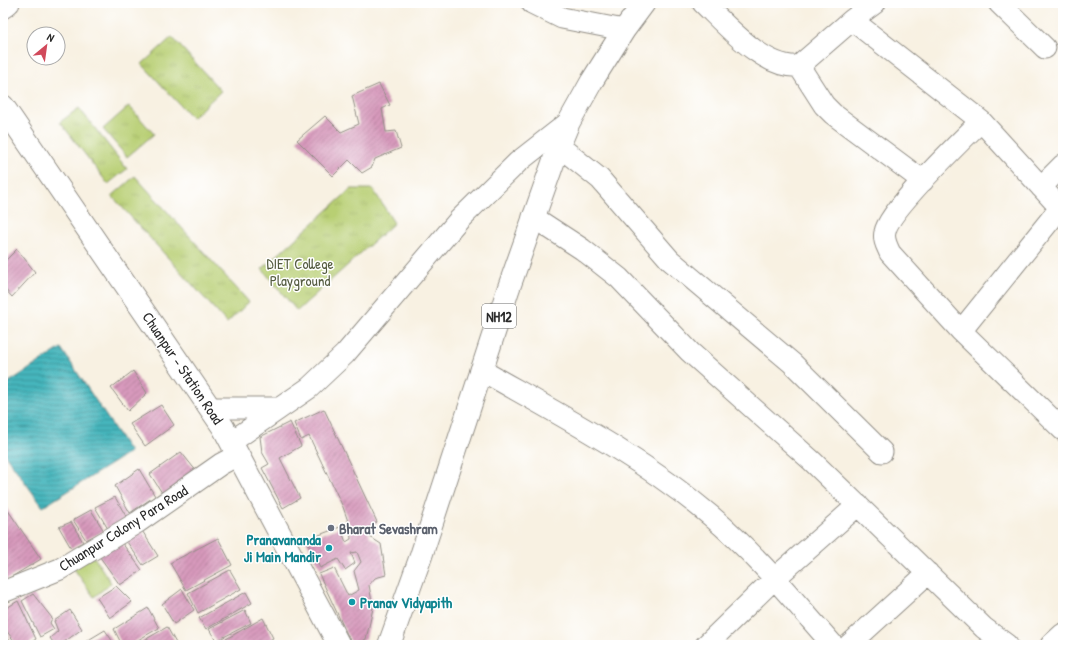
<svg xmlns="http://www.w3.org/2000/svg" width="1066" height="648" font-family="'Patrick Hand',sans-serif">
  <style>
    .grass { fill: #b8cf73; stroke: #727d4f }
    .park { fill: url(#park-tufts); stroke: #727d4f }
    .water { fill: url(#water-rules); stroke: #387074 }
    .building { fill: url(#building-hatch) }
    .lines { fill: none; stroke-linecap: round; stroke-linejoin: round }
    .street-casing { stroke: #928e86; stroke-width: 23 }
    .secondary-casing { stroke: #928e86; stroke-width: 24 }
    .primary-casing { stroke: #928e86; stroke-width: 24 }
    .street { stroke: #fff; stroke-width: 21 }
    .secondary { stroke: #fff; stroke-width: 22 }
    .primary { stroke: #fff; stroke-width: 22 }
    .worship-dot { fill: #6b7280; stroke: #fff; stroke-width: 1.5 }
    .culture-dot { fill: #0f9aa8; stroke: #fff; stroke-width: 1.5 }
    .labels { text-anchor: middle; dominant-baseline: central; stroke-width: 3; stroke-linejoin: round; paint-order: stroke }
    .shield { fill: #fff; stroke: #6b6b6b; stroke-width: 1 }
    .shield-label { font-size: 14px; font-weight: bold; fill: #2b2b2b }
    .park-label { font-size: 15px; fill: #555c41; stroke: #fff }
    .street-label { font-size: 15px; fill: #2b2b2b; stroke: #fff }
    .worship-label { font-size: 15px; font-weight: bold; fill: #5b616d; stroke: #fff; text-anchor: start }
    .culture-label { font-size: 15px; font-weight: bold; fill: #0d838f; stroke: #fff; text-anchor: end }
  </style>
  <defs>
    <pattern id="park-tufts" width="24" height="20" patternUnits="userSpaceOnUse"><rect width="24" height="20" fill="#b8cf73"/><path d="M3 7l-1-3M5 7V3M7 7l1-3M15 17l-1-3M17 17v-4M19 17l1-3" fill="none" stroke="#9eb264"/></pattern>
    <pattern id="water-rules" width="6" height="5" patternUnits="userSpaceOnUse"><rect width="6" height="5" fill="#45b5bc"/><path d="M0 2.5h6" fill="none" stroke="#3a9399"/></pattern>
    <pattern id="building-hatch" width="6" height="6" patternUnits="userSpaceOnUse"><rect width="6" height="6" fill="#d799bc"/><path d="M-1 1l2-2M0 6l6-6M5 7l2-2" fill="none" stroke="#af7d99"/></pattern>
  </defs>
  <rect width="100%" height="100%" fill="#fff"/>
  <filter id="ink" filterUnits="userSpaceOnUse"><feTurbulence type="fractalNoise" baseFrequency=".025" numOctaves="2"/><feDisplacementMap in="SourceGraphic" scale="8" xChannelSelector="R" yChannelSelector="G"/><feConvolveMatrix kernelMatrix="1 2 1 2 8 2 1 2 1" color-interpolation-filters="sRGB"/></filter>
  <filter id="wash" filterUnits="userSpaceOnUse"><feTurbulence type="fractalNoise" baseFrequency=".012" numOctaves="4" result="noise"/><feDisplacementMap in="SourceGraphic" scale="16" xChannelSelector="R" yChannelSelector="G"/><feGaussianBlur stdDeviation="0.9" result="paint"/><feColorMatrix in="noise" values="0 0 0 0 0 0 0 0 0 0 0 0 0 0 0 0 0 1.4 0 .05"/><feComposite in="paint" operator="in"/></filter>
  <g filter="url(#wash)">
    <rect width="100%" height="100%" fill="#f8f1e2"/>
    <path class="grass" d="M94,557l17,26 -17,14 -22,-31z"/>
    <path class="park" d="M172,37l49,54 -29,27 -50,-54z
      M129,106l25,28 -27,23 -24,-28z
      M79,108l48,61 -19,15 -48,-62z
      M135,176l114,126 -22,21 -115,-127z
      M351,189h22l21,34 -97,88 -35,-42z"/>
    <path class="water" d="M61,348l69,104 -87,55 -40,-55v-66z"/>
    <g id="blocks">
      <path class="building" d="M379,84l11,21 -8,4 4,23 10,-1 5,17 -26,11 -3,8 -10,6 -13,-13 -16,16 -36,-36 28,-24 16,16 18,-8 -7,-28z
        M17,249l18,23 -23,25 -9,-10v-24z
        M133,371l14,22 -19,18 -17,-23z
        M161,405l13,20 -29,21 -15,-22z
        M324,409l53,113 -10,7 3,8 11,7 5,31 -11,3 -6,7 4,23 -3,14 -4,17 -11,6h-3l-33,-71 15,-6 14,28 11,-6 -5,-19 7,-9 -4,-10 -6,1 4,10 -10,7 -7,-11 -18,9 -14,-28 34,-13 6,15 5,-3 -1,-12 -7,-20 -34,-71 -8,4 -7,-17z
        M290,422l11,24 -21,12 20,40 -17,10 -21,-40 7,-4 -7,-12 -2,-15z
        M181,452l16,20 -33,24 -14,-22z
        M139,469l16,27 -25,17 -15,-27z
        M115,497l12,21 -19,11 -13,-22z
        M3,503l38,56 -38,23z
        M91,510l13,21 -18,9 -13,-20z
        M71,522l12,20 -12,6 -12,-21z
        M141,529l17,27 -15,9 -18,-26z
        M218,538l14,27 -46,25 -16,-27z
        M119,539l23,31 -22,15 -23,-32z
        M230,570l11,19 -43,24 -10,-20z
        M116,586l16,16 -22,16 -13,-20z
        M182,589l12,21 -20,14 -12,-20z
        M246,592l6,11 -46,26 -7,-11z
        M33,594l19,24 -2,5 4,6 -14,8 -18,-36z
        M18,601l18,38 -9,6h-10l-14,-19v-16z
        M148,608l11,20 -30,17h-7l-8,-16z
        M70,610l12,19 -22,16h-5l-5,-7 8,-7 -4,-10z
        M245,610l6,13 -35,18 -7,-12z
        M263,618l10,20 -12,7h-41l-1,-2z
        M167,627l10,18h-41z
        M105,630l10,15h-35z
        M3,631l10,14h-10z"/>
    </g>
  </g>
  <g filter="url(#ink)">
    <use href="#blocks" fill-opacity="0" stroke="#928e86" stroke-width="1"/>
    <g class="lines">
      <g class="street-casing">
        <path id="street" d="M532,3l30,15 62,12
          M703,3c24,23 61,66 96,63l53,-46 23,-17
          M999,3l46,45
          M3,8l6,-5
          M852,20l129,101 82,90
          M799,66l25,39 9,9 90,67
          M981,121c-19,19 -93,90 -96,111 -2,8 2,14 5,21l71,78 102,99
          M559,146l41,33 70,81 122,103 90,89
          M1041,187l22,-22
          M533,217l49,32 37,29 71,74 122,109 172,167 23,17
          M961,331l99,-123
          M481,370c79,45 160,87 230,146 45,38 83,85 122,129
          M210,408h70l29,-20 36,-34 114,-134 59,-58 51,-40
          M231,442l49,-34
          M3,592l57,-23 78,-47 83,-58 17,-9
          M706,645l68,-66 84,-74
          M849,645l79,-72
          M1051,645l12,-11"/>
      </g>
      <g class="secondary-casing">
        <path id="secondary" d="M3,106l220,321 116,218"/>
      </g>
      <g class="primary-casing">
        <path id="primary" d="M389,645l32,-89 87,-266 51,-144 10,-24 23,-41 32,-51 20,-27"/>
      </g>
      <use href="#street" class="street"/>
      <use href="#secondary" class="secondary"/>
      <use href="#primary" class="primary"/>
    </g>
  </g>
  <circle class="worship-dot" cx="331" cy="528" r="4"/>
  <g class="culture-dot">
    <circle cx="329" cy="548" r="4"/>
    <circle cx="352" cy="602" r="4"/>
  </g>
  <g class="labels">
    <rect class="shield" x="482" y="304" width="34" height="24" rx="3"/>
    <g class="shield-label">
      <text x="499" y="316">NH12</text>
    </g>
    <g class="park-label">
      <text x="300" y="263">DIET College<tspan x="300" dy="17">Playground</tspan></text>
    </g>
    <g class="street-label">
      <text transform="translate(183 368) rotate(56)">Chuanpur - Station Road</text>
      <text transform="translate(123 528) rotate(-32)">Chuanpur Colony Para Road</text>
    </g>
    <g class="worship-label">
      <text x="339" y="528">Bharat Sevashram</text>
    </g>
    <g class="culture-label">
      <text x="321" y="539">Pranavananda<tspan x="321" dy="17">Ji Main Mandir</tspan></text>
      <text x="360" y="602" text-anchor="start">Pranav Vidyapith</text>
    </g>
  </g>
  <rect width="1066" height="648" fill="none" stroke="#fff" stroke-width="16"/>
  <g transform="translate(46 46) rotate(29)"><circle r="19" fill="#ffffff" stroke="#aaaaaa"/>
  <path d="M0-3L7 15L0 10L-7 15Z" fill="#d1495b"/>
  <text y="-6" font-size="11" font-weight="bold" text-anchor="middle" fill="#2b2b2b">N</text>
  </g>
</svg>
